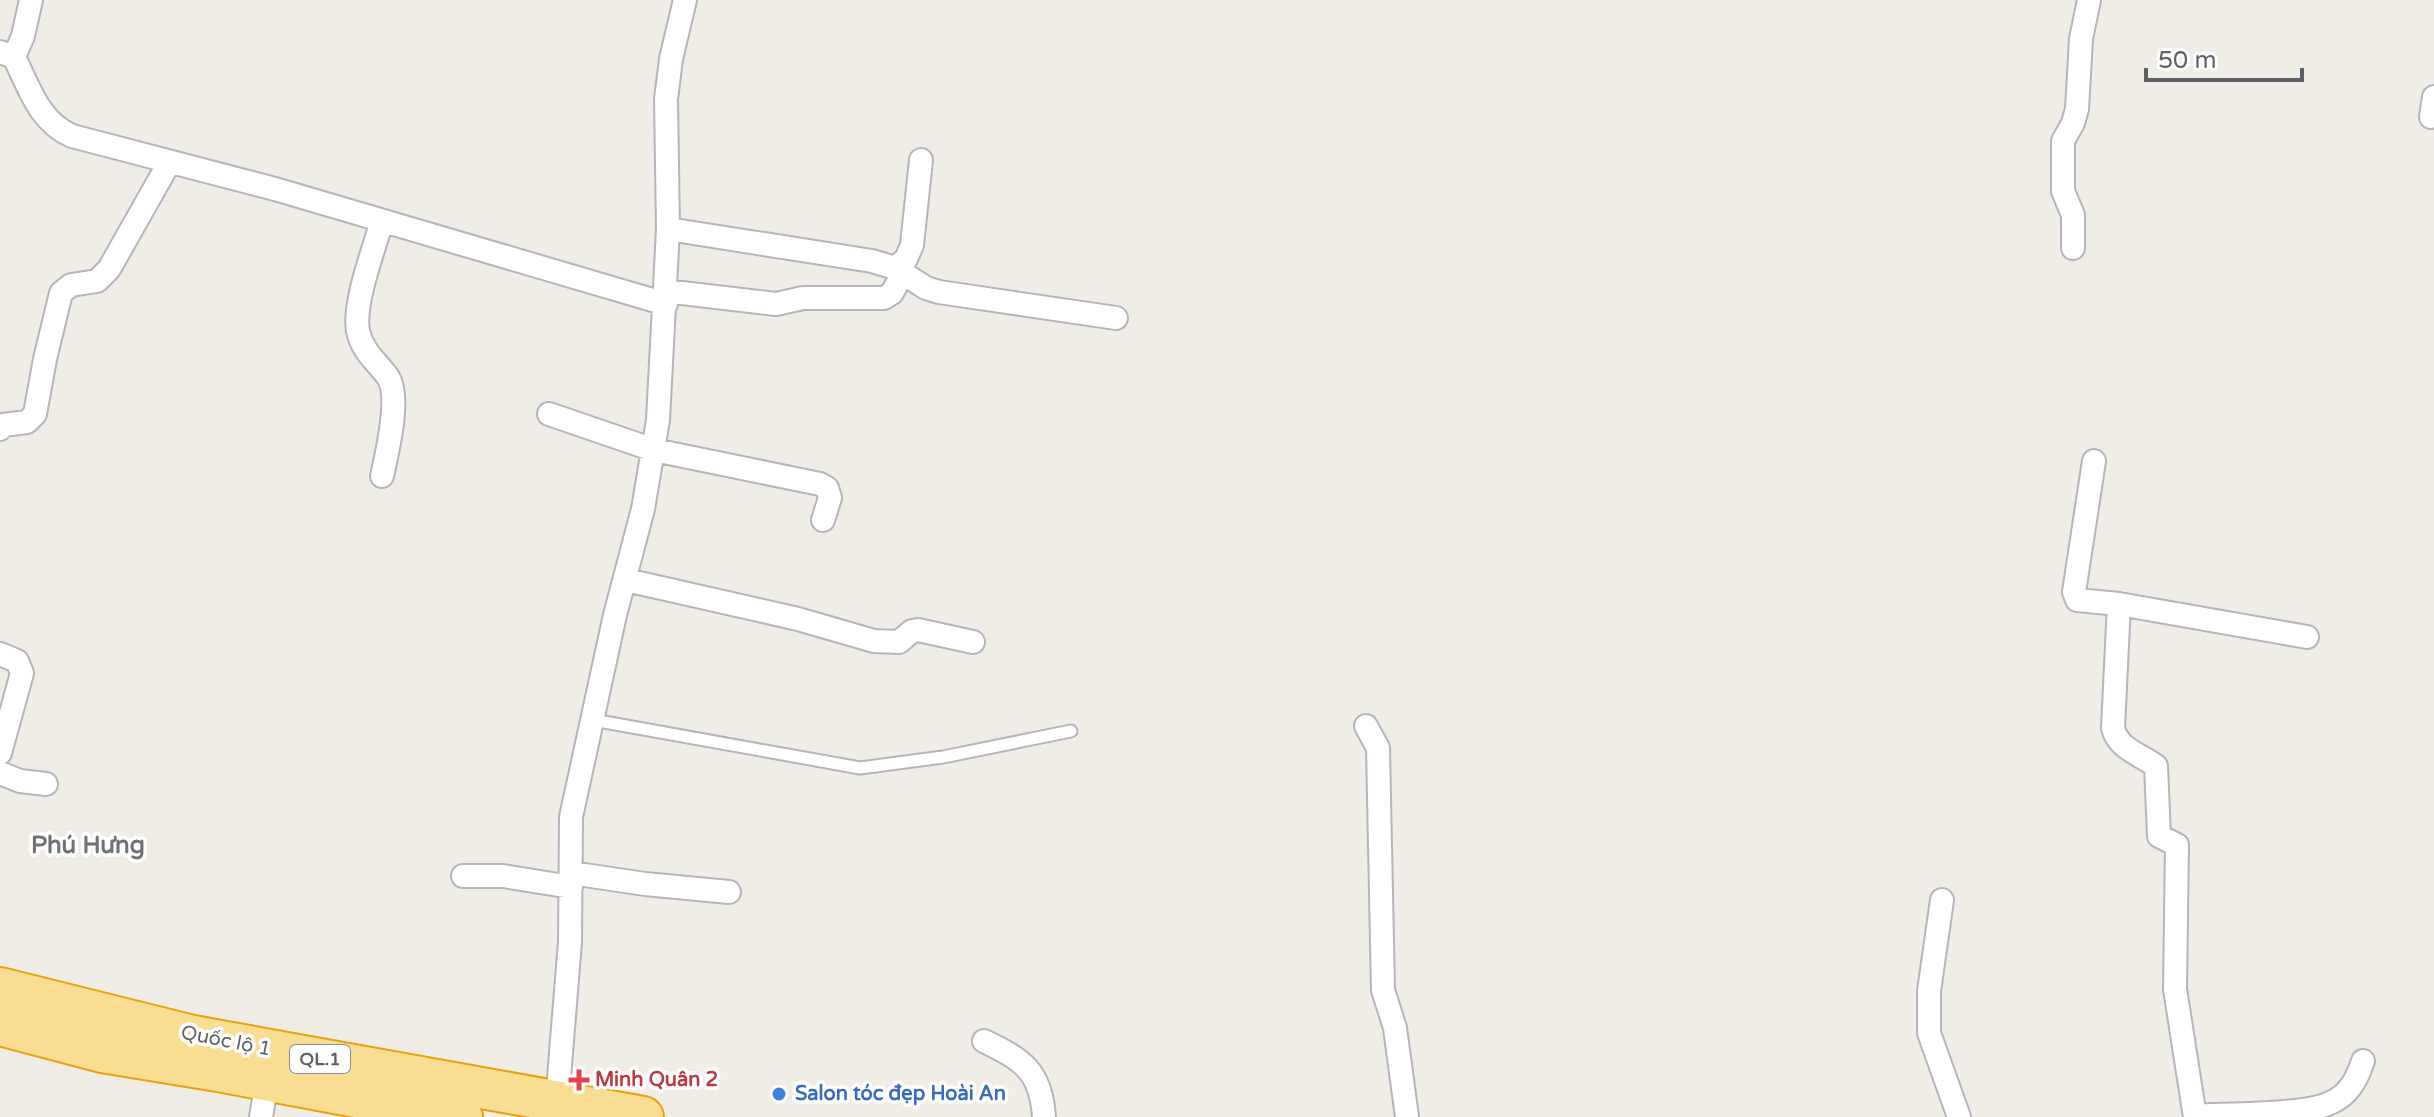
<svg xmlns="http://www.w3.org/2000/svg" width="2434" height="1117" font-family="'Varela Round',sans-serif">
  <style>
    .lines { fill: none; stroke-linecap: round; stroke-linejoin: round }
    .lane-casing { stroke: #b3b6ba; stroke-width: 15 }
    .street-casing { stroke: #b3b6ba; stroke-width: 26 }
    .highway-casing { stroke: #eda008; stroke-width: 44 }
    .lane { stroke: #fff; stroke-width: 11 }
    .street { stroke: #fff; stroke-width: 22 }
    .highway { stroke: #f9dd93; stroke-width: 40 }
    .health-dot { fill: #e0444e; stroke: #fff; stroke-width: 3 }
    .shop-dot { fill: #3f7fe0; stroke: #fff; stroke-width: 3 }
    .labels { text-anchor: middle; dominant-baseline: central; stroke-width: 7; stroke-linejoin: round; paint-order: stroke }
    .shield { fill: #fff; stroke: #8e9094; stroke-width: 2 }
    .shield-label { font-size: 18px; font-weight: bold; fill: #5e6166 }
    .street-label { font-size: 20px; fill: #5e6166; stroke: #fff }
    .health-label { font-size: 20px; font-weight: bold; fill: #be3a42; stroke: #fff; text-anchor: start }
    .shop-label { font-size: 20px; font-weight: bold; fill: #366cbe; stroke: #fff; text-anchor: start }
    .quarter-label { font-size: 24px; font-weight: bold; fill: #6f7378; stroke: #fff }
  </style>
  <rect width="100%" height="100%" fill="#efede6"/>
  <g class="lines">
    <g class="lane-casing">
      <path id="lane" d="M593,720l267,48 83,-11 128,-26"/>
    </g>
    <g class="street-casing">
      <path id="street" d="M0,52l14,5c15,30 25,65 58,79l203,53 391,115
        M14,57l9,-21 8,-36
        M2431,117l3,-20
        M382,221c-8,28 -29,82 -24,110 4,20 19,31 30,46 13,20 -1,76 -6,99
        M668,229l204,32 23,7 31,20 13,4 177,26
        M2073,248v-33l-10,-24v-50l10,-18 4,-14 4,-70 8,-39
        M895,268l11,-9 6,-14 9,-85
        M665,291l111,13 27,-6h81l8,-5 11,-20
        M549,414l105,36 166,34 7,4 3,10 -7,22
        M0,429l3,-4 24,-3 8,-8 10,-55 16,-66 10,-8 26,-4 12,-12 60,-106
        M2094,461l-20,131 3,8 42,4 -6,124c5,21 27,26 43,38l3,70 18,9 -2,144 20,128
        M626,580l172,39 76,22 25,1 13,-11 6,-1 55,12
        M2119,604l188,33
        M0,654l17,7 5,12 -22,80
        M1366,726l12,22 5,242 12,38 12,89
        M0,773l20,8 26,3
        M571,873l74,11 84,8
        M463,876h40l68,11
        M1942,900l-13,91v42l30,84
        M984,1041c39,19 57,30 60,76
        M557,1102l13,-160 1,-125 44,-202 28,-106 15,-89 10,-191 -2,-130 5,-40 14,-59
        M2195,1116c29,-2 112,-1 135,-13 19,-8 27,-24 33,-42
        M261,1117l6,-36"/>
    </g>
    <g class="highway-casing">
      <path id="highway" d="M0,988l193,48 450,81
        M0,1025l102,27 116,19 244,46"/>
    </g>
    <use href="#lane" class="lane"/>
    <use href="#street" class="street"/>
    <use href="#highway" class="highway"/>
  </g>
  <path class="health-dot" d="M575 1068h8v8h8v8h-8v8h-8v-8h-8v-8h8z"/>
  <circle class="shop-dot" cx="779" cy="1094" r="8"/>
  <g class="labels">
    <rect class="shield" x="290" y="1045" width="60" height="28" rx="6"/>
    <g class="shield-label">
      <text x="320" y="1059">QL.1</text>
    </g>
    <g class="street-label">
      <text transform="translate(226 1041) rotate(11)">Quốc lộ 1</text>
    </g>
    <g class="health-label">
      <text x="595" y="1080">Minh Quân 2</text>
    </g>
    <g class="shop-label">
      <text x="795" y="1094">Salon tóc đẹp Hoài An</text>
    </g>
    <g class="quarter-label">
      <text x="88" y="845">Phú Hưng</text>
    </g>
  </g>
  <path d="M2146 68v12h156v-12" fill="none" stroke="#5e6166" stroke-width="4"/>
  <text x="2158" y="68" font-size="24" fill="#5e6166" stroke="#ffffff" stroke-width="6" paint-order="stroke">50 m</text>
</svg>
